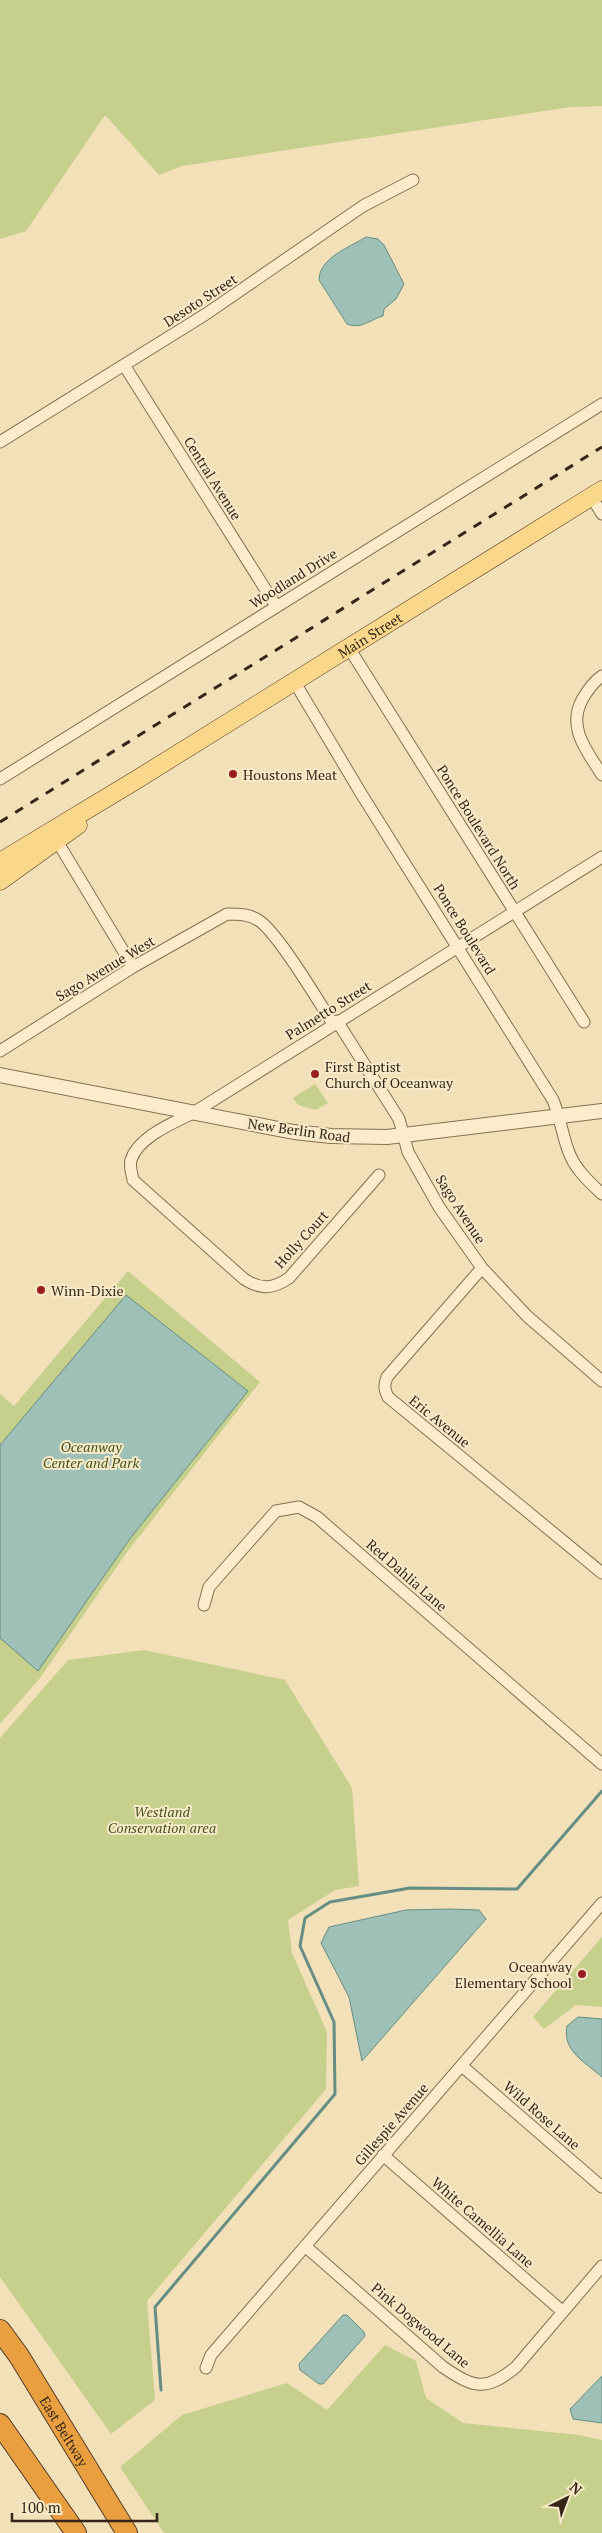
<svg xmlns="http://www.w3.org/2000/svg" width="602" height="2533" font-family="'PT Serif',serif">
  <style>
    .green { fill: #c7cf8c }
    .water { fill: #9ec0b6; stroke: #658d83 }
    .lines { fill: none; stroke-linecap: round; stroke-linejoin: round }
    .stream { stroke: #658d83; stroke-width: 3 }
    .minor-casing { stroke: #876f52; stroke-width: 13 }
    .tertiary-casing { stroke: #876f52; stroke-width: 16 }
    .primary-casing { stroke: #543c28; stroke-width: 19 }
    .motorway-casing { stroke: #543c28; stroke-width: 22 }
    .minor { stroke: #fbedcb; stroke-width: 11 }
    .tertiary { stroke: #fbedcb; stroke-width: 14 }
    .primary { stroke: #f9d78b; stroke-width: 18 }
    .motorway { stroke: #e99f40; stroke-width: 20 }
    .rail { stroke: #352619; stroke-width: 3; stroke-dasharray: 9 9; stroke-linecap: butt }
    .poi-dot { fill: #9a1e1f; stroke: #f8eac8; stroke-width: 2 }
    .labels { text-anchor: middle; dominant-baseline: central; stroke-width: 4; stroke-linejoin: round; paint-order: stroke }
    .street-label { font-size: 14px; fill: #352619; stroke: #f8eac8 }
    .poi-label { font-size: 14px; fill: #352619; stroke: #f8eac8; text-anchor: start }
    .park-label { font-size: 14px; font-style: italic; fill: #45531e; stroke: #f8eac8 }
  </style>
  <rect width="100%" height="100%" fill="#f1e0b8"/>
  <path class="green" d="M0,0h602v106l-31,1 -389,59 -23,9 -54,-60 -79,116 -26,8z
    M315,1084l13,19 -12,7 -18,-5 -5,-7z
    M128,1271l132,111 -133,170 -87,126 -40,46v-330l14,12z
    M144,1650l141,30 67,108 7,98 -24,4 -47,30 4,33 35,79 -1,57 -179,212 8,99 -44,34 -111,-157v-539l68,-78z
    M602,1937v70l-26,-2 -32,24 -11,-12z
    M385,2345l31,16 10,37 37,25 116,12 23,5v93h-438l-44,-66 62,-52 105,-32 40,27z"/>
  <path class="water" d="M366,237l12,2 6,6 20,39 -8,15 -12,10 -1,7c-12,3 -22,14 -36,8l-28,-44c0,-22 31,-33 47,-43z
    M126,1295l122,96 -119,149 -91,131 -38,-33v-193z
    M449,1909l30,1 7,9 -124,142 -13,-64 -28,-54 8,-16 77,-17z
    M578,2017l24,2v58c-17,-15 -40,-26 -35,-51z
    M343,2315h4l17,17 1,4 -42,48h-4l-19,-14 -1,-6z
    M602,2376v47l-29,-4 -3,-10z"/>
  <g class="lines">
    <path class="stream" d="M161,2390l-6,-83 180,-213 -1,-72 -34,-76 5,-28 25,-16 80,-14 107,1 85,-98"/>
    <g class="minor-casing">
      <path id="minor" d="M124,365l152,241
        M0,442l206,-128 157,-108 50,-26
        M591,496l11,18
        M349,648l235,374
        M602,676c-9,6 -15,15 -20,24 -15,28 5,51 20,75
        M294,681l68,114 191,305c7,17 9,33 15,50 6,18 20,31 34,44
        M0,779l602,-375
        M57,841l76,126
        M337,1021l62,98 9,33 31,55 43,61 45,48 75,65
        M0,1051l133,-84 94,-53c11,0 22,0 31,6 19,11 61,82 75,104
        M379,1175l-90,103c-16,11 -28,12 -45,1l-111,-99c-1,-6 -4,-14 -2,-20 7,-23 42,-37 62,-47l409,-256
        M482,1268l-95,109c-3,8 -3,12 1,20l214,176
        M204,1605l5,-18 67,-76 23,-4 18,10 285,247
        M462,2066l140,121
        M383,2155l180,157
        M305,2246l138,121c31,21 42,25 73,0l86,-101
        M206,2368l5,-13 391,-452"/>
    </g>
    <g class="tertiary-casing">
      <path id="tertiary" d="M0,1075l294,57 37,4 56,1 215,-26"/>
    </g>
    <g class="primary-casing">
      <g id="primary">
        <path id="s1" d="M0,862l136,-82 466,-290"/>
        <path d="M0,881l78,-56"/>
      </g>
    </g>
    <g class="motorway-casing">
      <g id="motorway">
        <path id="s2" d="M0,2330l19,26 108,177"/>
        <path d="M0,2424l76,109"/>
      </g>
    </g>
    <use href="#minor" class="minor"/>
    <use href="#tertiary" class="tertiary"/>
    <use href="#primary" class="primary"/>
    <use href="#motorway" class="motorway"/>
    <path class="rail" d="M0,822l602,-375"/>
  </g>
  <g class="poi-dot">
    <circle cx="233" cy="774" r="5"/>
    <circle cx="315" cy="1074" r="5"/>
    <circle cx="41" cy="1290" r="5"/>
    <circle cx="582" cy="1974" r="5"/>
  </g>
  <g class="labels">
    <g class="street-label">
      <text transform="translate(200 300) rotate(-33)">Desoto Street</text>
      <text transform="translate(213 478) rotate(58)">Central Avenue</text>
      <text transform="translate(293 578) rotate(-32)">Woodland Drive</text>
      <text stroke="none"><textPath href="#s1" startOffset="434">Main Street</textPath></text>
      <text transform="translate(479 827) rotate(58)">Ponce Boulevard North</text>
      <text transform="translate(465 929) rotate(58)">Ponce Boulevard</text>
      <text transform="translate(105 968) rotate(-31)">Sago Avenue West</text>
      <text transform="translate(328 1010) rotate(-32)">Palmetto Street</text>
      <text transform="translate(299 1130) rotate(8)">New Berlin Road</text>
      <text transform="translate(461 1209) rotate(57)">Sago Avenue</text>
      <text transform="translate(301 1239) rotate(-48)">Holly Court</text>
      <text transform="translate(440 1421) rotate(39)">Eric Avenue</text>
      <text transform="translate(407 1575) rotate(41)">Red Dahlia Lane</text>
      <text transform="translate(542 2115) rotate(41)">Wild Rose Lane</text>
      <text transform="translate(391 2124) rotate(-49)">Gillespie Avenue</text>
      <text transform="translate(483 2222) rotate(41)">White Camellia Lane</text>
      <text transform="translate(421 2325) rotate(40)">Pink Dogwood Lane</text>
      <text stroke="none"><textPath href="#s2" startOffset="120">East Beltway</textPath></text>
    </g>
    <g class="poi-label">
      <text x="243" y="774">Houstons Meat</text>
      <text x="325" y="1066">First Baptist<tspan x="325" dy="16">Church of Oceanway</tspan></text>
      <text x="51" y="1290">Winn-Dixie</text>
      <text x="572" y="1966" text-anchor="end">Oceanway<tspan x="572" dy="16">Elementary School</tspan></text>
    </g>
    <g class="park-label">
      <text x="91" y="1446">Oceanway<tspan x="91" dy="16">Center and Park</tspan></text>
      <text x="162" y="1811">Westland<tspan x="162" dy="16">Conservation area</tspan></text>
    </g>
  </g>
  <g transform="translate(567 2498) rotate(42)" stroke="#f8eac8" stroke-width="4" paint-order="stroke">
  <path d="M0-4L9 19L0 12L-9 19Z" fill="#352619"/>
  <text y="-8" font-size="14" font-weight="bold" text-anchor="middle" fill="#352619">N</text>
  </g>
  <path d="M12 2513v8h145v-8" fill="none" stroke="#352619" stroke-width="2.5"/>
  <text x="20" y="2513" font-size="15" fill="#352619" stroke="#f8eac8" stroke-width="4" paint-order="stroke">100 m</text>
</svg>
